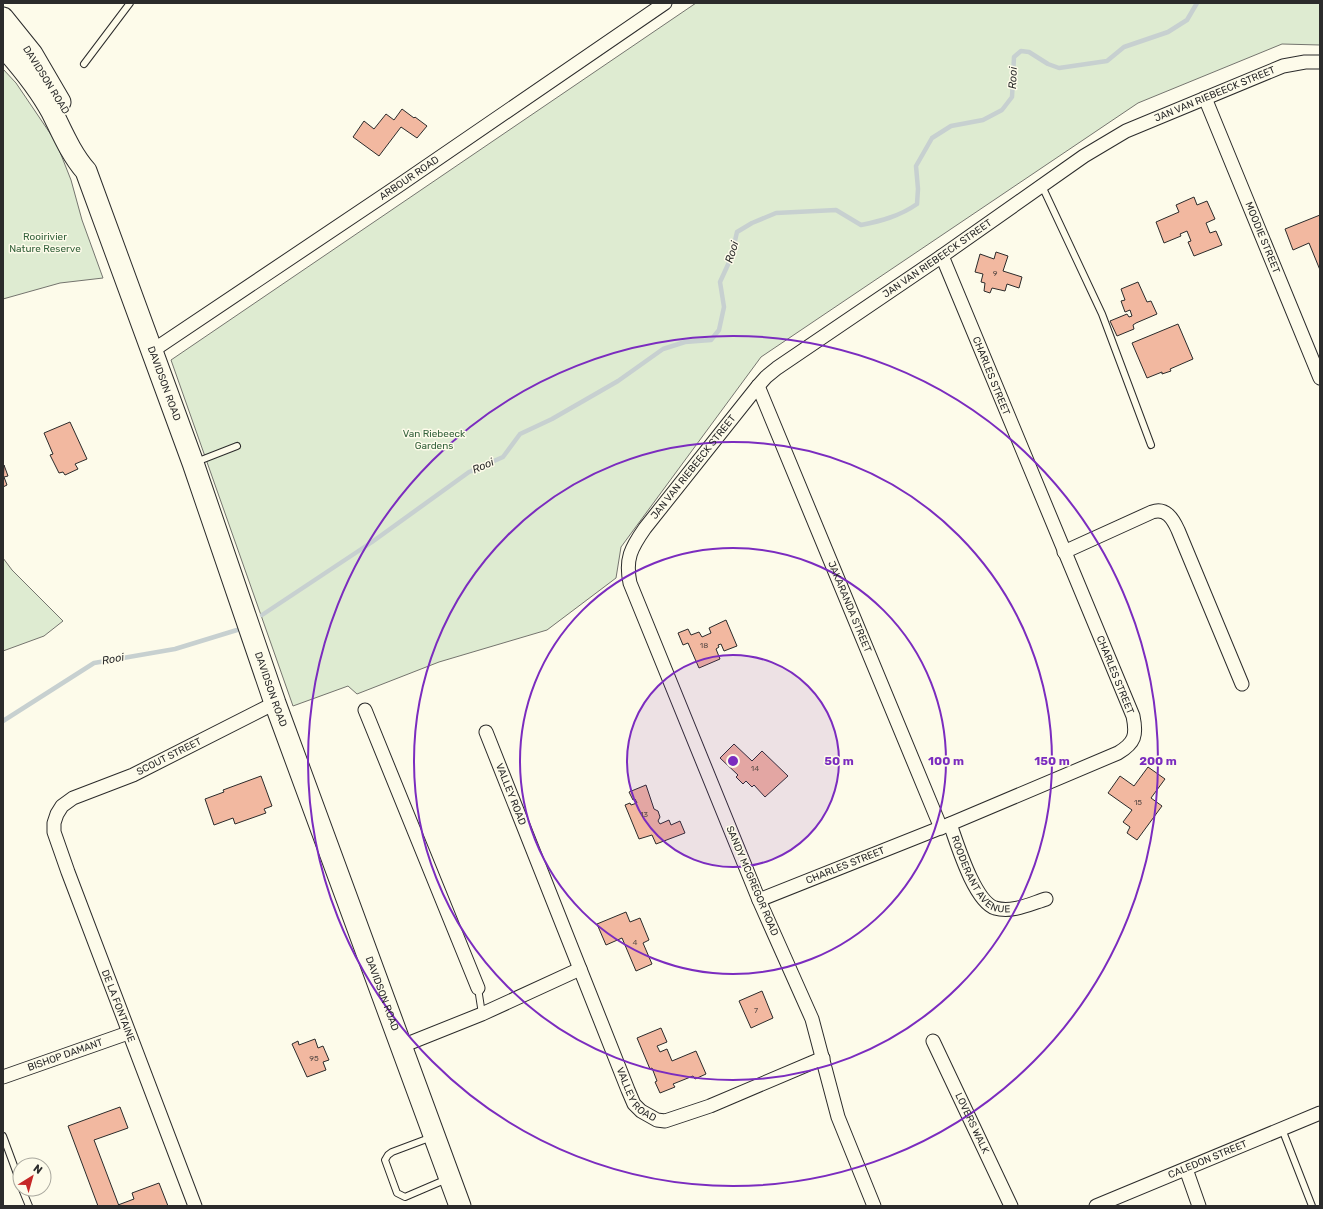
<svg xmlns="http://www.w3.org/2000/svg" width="1323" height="1209" font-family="Rubik,sans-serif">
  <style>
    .green { fill: #deebd1; stroke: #74746e }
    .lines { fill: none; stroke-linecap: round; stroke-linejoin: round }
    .stream { stroke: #c7d0d0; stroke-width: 4.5 }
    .building { fill: #f2b8a0; stroke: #2b2b2b }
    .service-casing { stroke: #2b2b2b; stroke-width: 8 }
    .minor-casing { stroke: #2b2b2b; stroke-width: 15 }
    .trunk-casing { stroke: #2b2b2b; stroke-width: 23 }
    .service { stroke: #fdfbea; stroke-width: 6 }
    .minor { stroke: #fdfbea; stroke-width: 13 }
    .trunk { stroke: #fdfbea; stroke-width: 21 }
    .ring { fill: none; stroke: #7b2cbf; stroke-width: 2 }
    .labels { text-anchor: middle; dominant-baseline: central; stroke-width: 3; stroke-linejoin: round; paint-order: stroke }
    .number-label { font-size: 8px; fill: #5d4e48 }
    .street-label { font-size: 10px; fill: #2b2b2b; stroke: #fdfbea }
    .park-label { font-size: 10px; fill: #34623c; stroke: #fdfbea }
    .water-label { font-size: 11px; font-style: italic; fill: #2b2b2b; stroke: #fdfbea }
    .centre { fill: #7b2cbf; stroke: #fdfbea; stroke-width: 2 }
    .ring-label { font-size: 12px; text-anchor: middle; font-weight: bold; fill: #7b2cbf; stroke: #fdfbea; stroke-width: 3; stroke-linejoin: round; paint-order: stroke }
  </style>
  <rect width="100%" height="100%" fill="#fdfbea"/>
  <path class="green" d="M696,3h624v42l-38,-1 -144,59 -377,254 -140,190 -5,31 -69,52 -108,32 -82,32 -9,-8 -55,20 -122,-346z
    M3,69l13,14 40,59 15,38 11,40 21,58 -43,5 -57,16z
    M3,558l9,12 51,51 -19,15 -41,15z"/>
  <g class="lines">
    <path class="stream" d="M262,615l110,-73 97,-70 34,-15 17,-23 32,-15 66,-38 45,-32 22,-7 26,-2 8,-10 5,-23 -4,-25 11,-24 6,-26 15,-9 24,-10 60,-3 25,15c20,-4 39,-9 56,-21l1,-15 -2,-23 16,-28 19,-12 32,-6 19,-10 10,-13 2,-40 7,-6 8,1 19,12 11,4 48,-7 17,-14 44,-15 19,-12 10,-17
      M3,721l91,-58 81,-14 62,-19"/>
  </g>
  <path class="building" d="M402,109l12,9 1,-1 12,9 -10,12 -16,-11 -22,29 -26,-19 11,-16 10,8 12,-15 8,6z
    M1194,197l3,8 10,-4 8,18 -9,4 4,10 6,-2 6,14 -28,11 -6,-14 3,-1 -4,-10 -7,3 1,2 -17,7 -8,-21 23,-10 -3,-7z
    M1320,215v55l-11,-27 -16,7 -8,-21z
    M996,252l12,4 -5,15 19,6 -3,11 -12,-4 -2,7 -13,-3 -2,5 -6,-2 1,-8 -4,-1 2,-8 -8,-2 5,-18 14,5z
    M1138,282l9,20 4,-1 6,13 -21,9 -3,2 1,4 -17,7 -7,-15 17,-7 2,3 3,-1 -2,-6 -5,2 -4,-11 4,-1 -4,-11z
    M1178,324l15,35 -23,10 1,2 -9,3v-2l-15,6 -15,-35z
    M70,422l17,37 -12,5 3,5 -13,6 -2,-3 -4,1 -9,-18 3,-1 -9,-21z
    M4,465l4,11 -4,1 3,8 -4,2z
    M726,620l11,26 -13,5 -3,-7 -3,1 1,2 -3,2 4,10 -21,9 -11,-25 -5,2 -5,-12 10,-4 3,6 8,-3 3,5 9,-4 -2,-5z
    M734,744l18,17 10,-10 26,25 -23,21 -11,-12 -2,2 -6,-6 -3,3 -7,-7 2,-2 -18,-17z
    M1148,767l17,12 -14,19 11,8 -25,34 -10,-7 3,-6 -7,-5 9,-12 -24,-17 12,-17 14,10z
    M261,776l11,30 -8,3 2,4 -31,11 -2,-6 -19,7 -9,-26 19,-7 -1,-2z
    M646,785l8,24 4,2 2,6 -2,4 2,3 9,-4 2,5 9,-4 5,12 -29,11 -4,-9 -13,4 -14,-34 5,-2 1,2 6,-2 -2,-4 -2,1 -4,-8z
    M626,912l4,10 10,-4 9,22 -6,3 9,21 -16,7 -14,-33 -16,7 -9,-21z
    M762,991l11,27 -22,10 -12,-27z
    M661,1028l6,14 -10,4 3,6 7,-3 5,12 24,-10 10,23 -11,5 -2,-3 -20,8 2,3 -15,6 -5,-11 2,-1 -5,-13 -2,1 -13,-31z
    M315,1039l3,9 5,-2 6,14 -6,2 3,8 -19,7 -15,-33 6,-3 1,4z
    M120,1107l8,21 -34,12 25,66h-21l-30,-80z
    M159,1183l9,23h-49l-1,-1 16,-6 -2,-6z"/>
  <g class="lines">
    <g class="service-casing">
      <path id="service" d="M84,64l46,-61
        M1042,186l60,128 49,131
        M196,462l41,-16
        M478,988l4,26
        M1282,1129l30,77
        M3,1136l17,46
        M432,1137l-40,15 -4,3 -3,5 12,33 8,4 42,-18
        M22,1189l7,17"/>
    </g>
    <g class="minor-casing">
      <g id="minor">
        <path id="s1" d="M1205,98l115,280"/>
        <path id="s2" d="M152,351l246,-165 267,-183"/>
        <path id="s3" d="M758,386l183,442"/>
        <path d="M1064,552l88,-40c14,-5 21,7 26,18l64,154"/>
        <path d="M365,710l113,278"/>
        <path id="s4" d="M486,732l142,358 6,14 7,7 16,9 8,1 45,-15 113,-48"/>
        <path id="s5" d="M950,824c7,19 24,77 45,84 17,5 35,-4 51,-9"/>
        <path id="s6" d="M759,900l191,-76 168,-71c17,-10 19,-18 15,-37l-191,-460"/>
        <path id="s7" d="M933,1041l78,165"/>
        <path d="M402,1046l80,-32 98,-45"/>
        <path id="s8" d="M3,1077l125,-44"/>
        <path d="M1186,1169l13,37"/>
        <path id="s9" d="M195,1206l-127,-334 -14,-40v-9l3,-9 5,-8 11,-8 60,-23 142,-72"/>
        <path id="s10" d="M874,1206l-36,-89 -26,-98 -53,-119 -129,-317c-5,-24 1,-35 15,-55l113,-142 8,-9 11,-9 165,-112 142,-100 42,-25 157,-65 22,-4h15"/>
        <path id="s11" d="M1096,1206l224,-93"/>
      </g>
    </g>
    <g class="trunk-casing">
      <g id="trunk">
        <path d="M3,18l29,36 28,48"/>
        <path id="s12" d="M3,46c18,20 36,42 49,66 10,20 19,42 34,59l107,292 82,240 185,503"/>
      </g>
    </g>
    <use href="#service" class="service"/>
    <use href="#minor" class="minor"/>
    <use href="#trunk" class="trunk"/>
  </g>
  <circle cx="733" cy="761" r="106" fill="#7b2cbf" fill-opacity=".12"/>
  <g class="ring">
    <circle cx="733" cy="761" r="106"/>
    <circle cx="733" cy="761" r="213"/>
    <circle cx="733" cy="761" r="319"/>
    <circle cx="733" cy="761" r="425"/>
  </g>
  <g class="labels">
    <g class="number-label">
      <text x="995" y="273">9</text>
      <text x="704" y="645">18</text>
      <text x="755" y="768">14</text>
      <text x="1138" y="802">15</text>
      <text x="644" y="814">13</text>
      <text x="635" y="942">4</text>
      <text x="756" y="1010">7</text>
      <text x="314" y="1058">95</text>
    </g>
    <g class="street-label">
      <text transform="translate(46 80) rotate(58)">DAVIDSON ROAD</text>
      <text stroke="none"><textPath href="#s10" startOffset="1455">JAN VAN RIEBEECK STREET</textPath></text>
      <text stroke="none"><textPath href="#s2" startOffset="310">ARBOUR ROAD</textPath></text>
      <text stroke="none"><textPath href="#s1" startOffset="151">MOODIE STREET</textPath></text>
      <text stroke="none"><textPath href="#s10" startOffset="1131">JAN VAN RIEBEECK STREET</textPath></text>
      <text transform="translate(991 376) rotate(68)">CHARLES STREET</text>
      <text stroke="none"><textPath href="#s12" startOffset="377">DAVIDSON ROAD</textPath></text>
      <text stroke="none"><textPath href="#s10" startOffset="807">JAN VAN RIEBEECK STREET</textPath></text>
      <text stroke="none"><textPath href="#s3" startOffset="239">JAKARANDA STREET</textPath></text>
      <text transform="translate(1115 675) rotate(68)">CHARLES STREET</text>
      <text stroke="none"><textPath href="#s12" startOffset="701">DAVIDSON ROAD</textPath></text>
      <text stroke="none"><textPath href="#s9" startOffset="546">SCOUT STREET</textPath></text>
      <text stroke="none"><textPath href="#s4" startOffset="67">VALLEY ROAD</textPath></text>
      <text stroke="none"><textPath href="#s6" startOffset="93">CHARLES STREET</textPath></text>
      <text stroke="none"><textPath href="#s5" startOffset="63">ROODERANT AVENUE</textPath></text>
      <text transform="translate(752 881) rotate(67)">SANDY MCGREGOR ROAD</text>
      <text stroke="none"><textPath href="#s12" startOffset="1025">DAVIDSON ROAD</textPath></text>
      <text transform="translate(118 1006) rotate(69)">DE LA FONTAINE</text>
      <text stroke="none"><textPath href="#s8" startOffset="66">BISHOP DAMANT</textPath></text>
      <text stroke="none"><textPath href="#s4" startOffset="394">VALLEY ROAD</textPath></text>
      <text stroke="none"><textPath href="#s7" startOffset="91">LOVERS WALK</textPath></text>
      <text stroke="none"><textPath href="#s11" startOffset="121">CALEDON STREET</textPath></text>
    </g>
    <g class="park-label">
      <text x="45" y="237">Rooirivier<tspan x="45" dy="12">Nature Reserve</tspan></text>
      <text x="434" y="434">Van Riebeeck<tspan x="434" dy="12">Gardens</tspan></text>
    </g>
    <g class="water-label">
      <text transform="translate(1013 78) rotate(-88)">Rooi</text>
      <text transform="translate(732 252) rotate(-73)">Rooi</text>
      <text transform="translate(483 466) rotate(-24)">Rooi</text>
      <text transform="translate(113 659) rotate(-10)">Rooi</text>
    </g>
  </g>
  <circle cx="733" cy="761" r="6" class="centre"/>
  <g class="ring-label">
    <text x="839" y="765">50 m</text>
    <text x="946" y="765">100 m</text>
    <text x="1052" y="765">150 m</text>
    <text x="1158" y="765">200 m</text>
  </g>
  <rect width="1323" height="1209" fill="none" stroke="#2b2b2b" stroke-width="8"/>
  <g transform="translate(32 1177) rotate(37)"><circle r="19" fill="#fdfbea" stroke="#a9a89e"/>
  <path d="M0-3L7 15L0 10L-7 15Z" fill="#c62828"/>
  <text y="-6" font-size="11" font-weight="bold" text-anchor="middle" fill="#2b2b2b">N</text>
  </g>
</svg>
